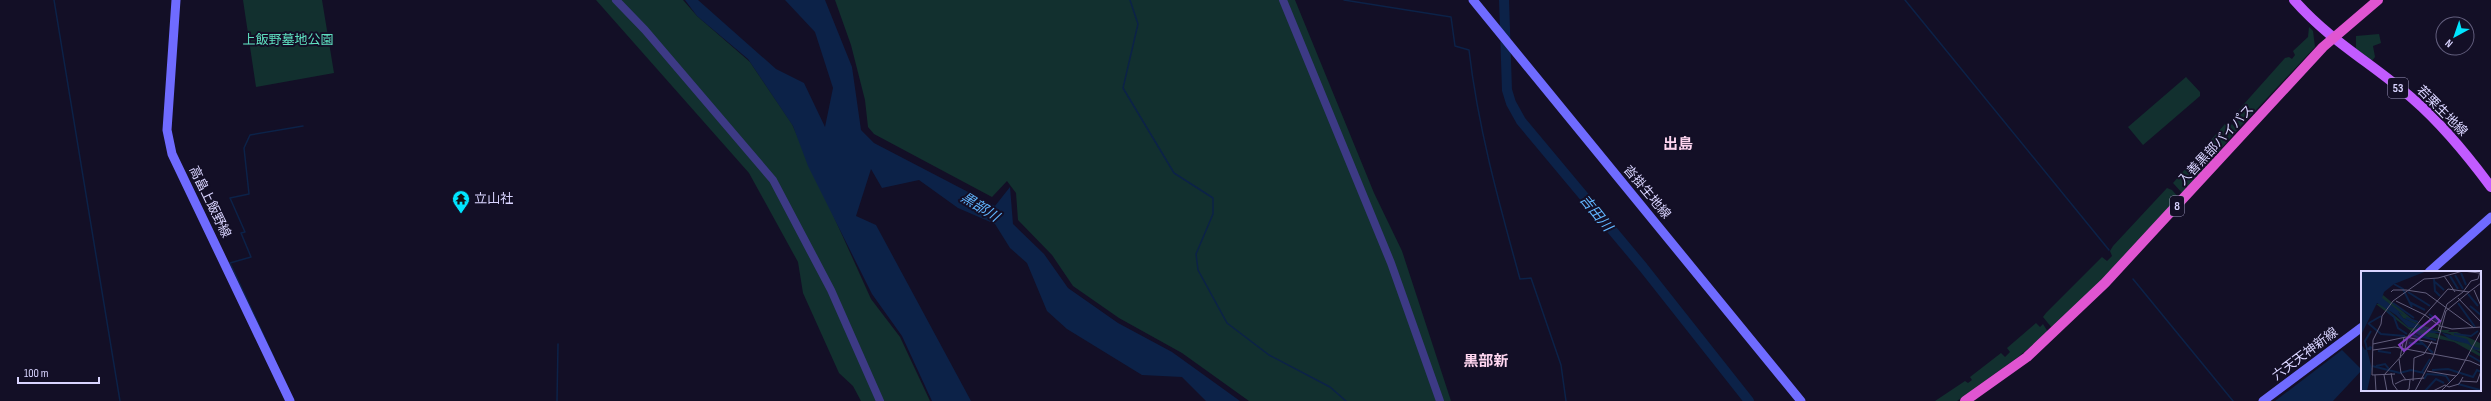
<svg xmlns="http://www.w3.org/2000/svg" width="2491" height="401" font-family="'Sofia Sans Condensed','Noto Sans JP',sans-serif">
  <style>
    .green { fill: #12302f }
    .water { fill: #0c2248 }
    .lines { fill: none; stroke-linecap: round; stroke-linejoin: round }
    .stream { stroke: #0c2248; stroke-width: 1.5 }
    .river { stroke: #0c2248; stroke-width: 10 }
    .tertiary { stroke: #3d3a85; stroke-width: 8 }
    .secondary { stroke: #6f6bff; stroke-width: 9 }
    .primary { stroke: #c25bff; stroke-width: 10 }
    .trunk { stroke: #e055d1; stroke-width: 10 }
    .labels { text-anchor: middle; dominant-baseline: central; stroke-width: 4; stroke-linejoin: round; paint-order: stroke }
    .shield { fill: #130f26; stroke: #9e99be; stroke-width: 1 }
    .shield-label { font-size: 12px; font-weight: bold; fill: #d9d4ff }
    .park-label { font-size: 13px; fill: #5fe0c0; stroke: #130f26 }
    .street-label { font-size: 13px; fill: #d9d4ff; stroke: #130f26 }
    .poi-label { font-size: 13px; fill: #d9d4ff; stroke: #130f26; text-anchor: start }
    .water-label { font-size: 14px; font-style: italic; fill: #62b6ff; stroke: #130f26 }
    .quarter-label { font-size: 15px; font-weight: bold; fill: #ffd6f0; stroke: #130f26 }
    .inset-river { fill: none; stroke: #0c2248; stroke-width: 2 }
    .inset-road { fill: none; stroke: #625e7d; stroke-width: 1 }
    .view { fill: #843dc5; fill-opacity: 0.15; stroke: #843dc5; stroke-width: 2 }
    .inset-edge { fill: none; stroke: #d9d4ff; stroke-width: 2 }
  </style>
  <rect width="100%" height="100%" fill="#130f26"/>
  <path class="green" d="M243,0h79l12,73 -78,14z
    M596,0h87l14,16 53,46 42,62 79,175 29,38 30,64h-69l-8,-15 -14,-13 -36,-80 -5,-31 -49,-89z
    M835,0h460l79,193 28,58 49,150h-202l-67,-48 -63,-35 -46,-32 -21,-31 -34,-35 -2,-27 -9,-12 -15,16 -118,-63 -6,-7 -3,-27 -14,-55z
    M2309,27l4,4 2,16 -75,80 -5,-6v-7l50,-56 4,-1 3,2 3,-4 -2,-4 15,-14z
    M2379,34l2,9 -8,3 2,11 -4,5 -15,-13v-13z
    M2186,77l14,15v4l-57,49 -15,-18z
    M2225,124l3,4 4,-4 5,6 -54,64 -10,-11z
    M2167,188l5,2 7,8 -96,101 -31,29 -9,-11 3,-4 56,-56 5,4 5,-5 -2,-5 3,-5z
    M2036,323l4,4 3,-3 5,8 -30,25 -61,44h-22l30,-20 3,2 4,-3 -2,-3 31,-24 4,4 5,-5 -3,-4z"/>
  <path class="water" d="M685,0h13l78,69 28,14 21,44 8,-39 -18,-56 -30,-32h40l27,67 9,63 13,13 121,63 15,-19 3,37 31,30 24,34 50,35 54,29 68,49h-34l-24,-24 -40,-2 -75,-46 -20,-18 -20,-48 -17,-15 -15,-24 -37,-16 -39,-28 -37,8 -11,-19 -15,47 20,9 95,176h-39l-30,-65 -30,-42 -64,-128 -15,-40 -45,-67 -51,-43z
    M2342,350l20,20 -29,31h-58z"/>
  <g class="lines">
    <path class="stream" d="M54,0l66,401
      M1130,0l8,24 -15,64 51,85 39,25v16l-17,40 2,16 29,53 42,32 61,32 16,14
      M1344,0l107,17 4,29 14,4c9,78 30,153 51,229l11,-1 30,87 5,36
      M1905,0l204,250
      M2133,279l100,122
      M274,358l-44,-95 21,-6 -10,-24 4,-1 -15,-34 19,-4 -5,-46 6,-13 53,-9
      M557,401l1,-57"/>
    <path class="river" d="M1504,0l3,90 4,13 10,18 122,146 106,134"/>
    <path class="tertiary" d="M616,0l29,30 128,150 58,110 49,111
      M1283,0l108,263 49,138"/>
    <path class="secondary" d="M176,0l-9,130 5,24 118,247
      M1473,0l328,401
      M2429,272l62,-55
      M2263,401l99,-74"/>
    <path class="primary" d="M2294,0c37,42 78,63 119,99 30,26 55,57 78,88"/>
    <path class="trunk" d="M1965,401l62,-44 78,-74 218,-236 55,-47"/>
  </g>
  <defs>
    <g id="temple-pin" transform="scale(0.9)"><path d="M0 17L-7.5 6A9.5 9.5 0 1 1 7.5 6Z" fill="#00e5ff" stroke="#130f26"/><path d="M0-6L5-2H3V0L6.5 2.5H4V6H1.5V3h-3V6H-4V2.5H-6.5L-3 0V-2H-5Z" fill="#111"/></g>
  </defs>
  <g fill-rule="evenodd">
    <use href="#temple-pin" x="461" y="199"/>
  </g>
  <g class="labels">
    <g class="shield">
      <rect x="2388" y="78" width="20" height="20" rx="3"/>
      <rect x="2170" y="196" width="14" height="20" rx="3"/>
    </g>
    <g class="shield-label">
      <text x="2398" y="88">53</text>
      <text x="2177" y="206">8</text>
    </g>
    <g class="park-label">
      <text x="288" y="40">上飯野墓地公園</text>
    </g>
    <g class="street-label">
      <text transform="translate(2442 111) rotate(45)">若栗生地線</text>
      <text transform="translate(2216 145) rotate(-47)">入善黒部バイパス</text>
      <text transform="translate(1647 192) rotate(50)">沓掛生地線</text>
      <text transform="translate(210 202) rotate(64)">高畠上飯野線</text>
      <text transform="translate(2305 354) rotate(-37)">六天天神新線</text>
    </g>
    <g class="poi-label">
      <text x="474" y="199">立山社</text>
    </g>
    <g class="water-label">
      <text transform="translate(980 207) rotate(32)">黒部川</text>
      <text transform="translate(1596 213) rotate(51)">吉田川</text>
    </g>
    <g class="quarter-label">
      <text x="1678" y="144">出島</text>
      <text x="1486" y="361">黒部新</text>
    </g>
  </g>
  <g transform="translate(2361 271)">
    <rect width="120" height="120" fill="#130f26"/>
    <path d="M22,24l35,29 18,6h14l-2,2h9l21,10 3,2v8l-8,-3 8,5v3l-27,-15 -24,-5 -2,2 -17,-8 -35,-27h5l27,23 18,3 36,13 -14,-6 5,-1 -3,-2 -23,-5 -24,-11 -6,-8 -16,-12z" fill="#12302f"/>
    <path d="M0,0h66l-33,13 -10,8 -2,6 22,17 -6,-3 5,6 24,11 40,10 4,6 10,4 -6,1 6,4 -4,-2 -9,-8 -19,-5 -7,-6h-11l-5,-3 -18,-3 -12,-12 -19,-12 -16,32zM0,73l4,6 5,-4 2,1 -1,3h-4l5,19 -5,22h-6z" fill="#0c2248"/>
    <path class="inset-river" d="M100,2l5,12M94,4l8,14M89,5l8,13M73,8l1,12 5,5M74,11l9,8M33,13l9,5 9,18M47,21l22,14M107,23l10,12M48,31l16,8M32,32l21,15M97,32l17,24M109,35l11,9M26,40l7,6 4,11 9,6M68,43l10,8M45,47l12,4M7,52l13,11 24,2M8,52l12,-7M53,60l12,6M93,63l17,2 7,-5M52,64l6,3 4,-1 13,3M58,69l14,13M48,72l14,1M6,78l-2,-8 6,-10M17,80l13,2M108,84l12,7M11,95l28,7 11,-3 13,3M15,95l9,-2 4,5M71,99l16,-1 25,8 4,-7 4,2M61,101l8,-13M63,108l3,-5 14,1 5,1 4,6M97,113l22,6M64,120l11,-12 8,4"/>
    <path class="inset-road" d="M83,5l11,16M113,19l7,16M30,21l2,-2h13l20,3 48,35M108,21l12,-9M97,27l23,24M35,30l29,14 15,11 12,3 29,-2M80,60l-3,-1 9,-26 16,-12 8,-11 7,-2 2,-7M12,73l33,-7 32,7M12,79l22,-3 75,14 11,5M39,87l4,-21M38,88l2,14 5,7M66,100l29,5M30,102l2,11 5,7M34,103l-23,1 1,-35 8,-16 1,-8 11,-15 31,-22 14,-1 25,-7 16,2M14,104l1,16M52,110l1,-23 10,-4 8,-13M100,110l16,1 4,-11M34,113l8,-4 21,-2M26,120l-3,-16 20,-22 4,-17 15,-19 25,-28 21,3M45,120l3,-2 1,-9M54,120l19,-36 12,-44 23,-19M72,120l12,-6 4,2 10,-3 4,-7M80,120l17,-17 23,-43"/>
    <path class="view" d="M74,45l5,5 -36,30 -5,-6z"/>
    <rect width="120" height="120" class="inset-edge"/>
  </g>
  <g transform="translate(2455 36) rotate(220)"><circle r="19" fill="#130f26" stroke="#625e7d"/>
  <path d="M0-3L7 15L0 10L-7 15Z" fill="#00e5ff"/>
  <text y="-6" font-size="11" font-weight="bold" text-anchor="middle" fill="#d9d4ff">N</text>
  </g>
  <path d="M18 377v6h81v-6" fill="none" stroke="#d9d4ff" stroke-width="2"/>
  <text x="24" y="377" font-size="12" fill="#d9d4ff" stroke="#130f26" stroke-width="3" paint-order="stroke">100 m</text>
</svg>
